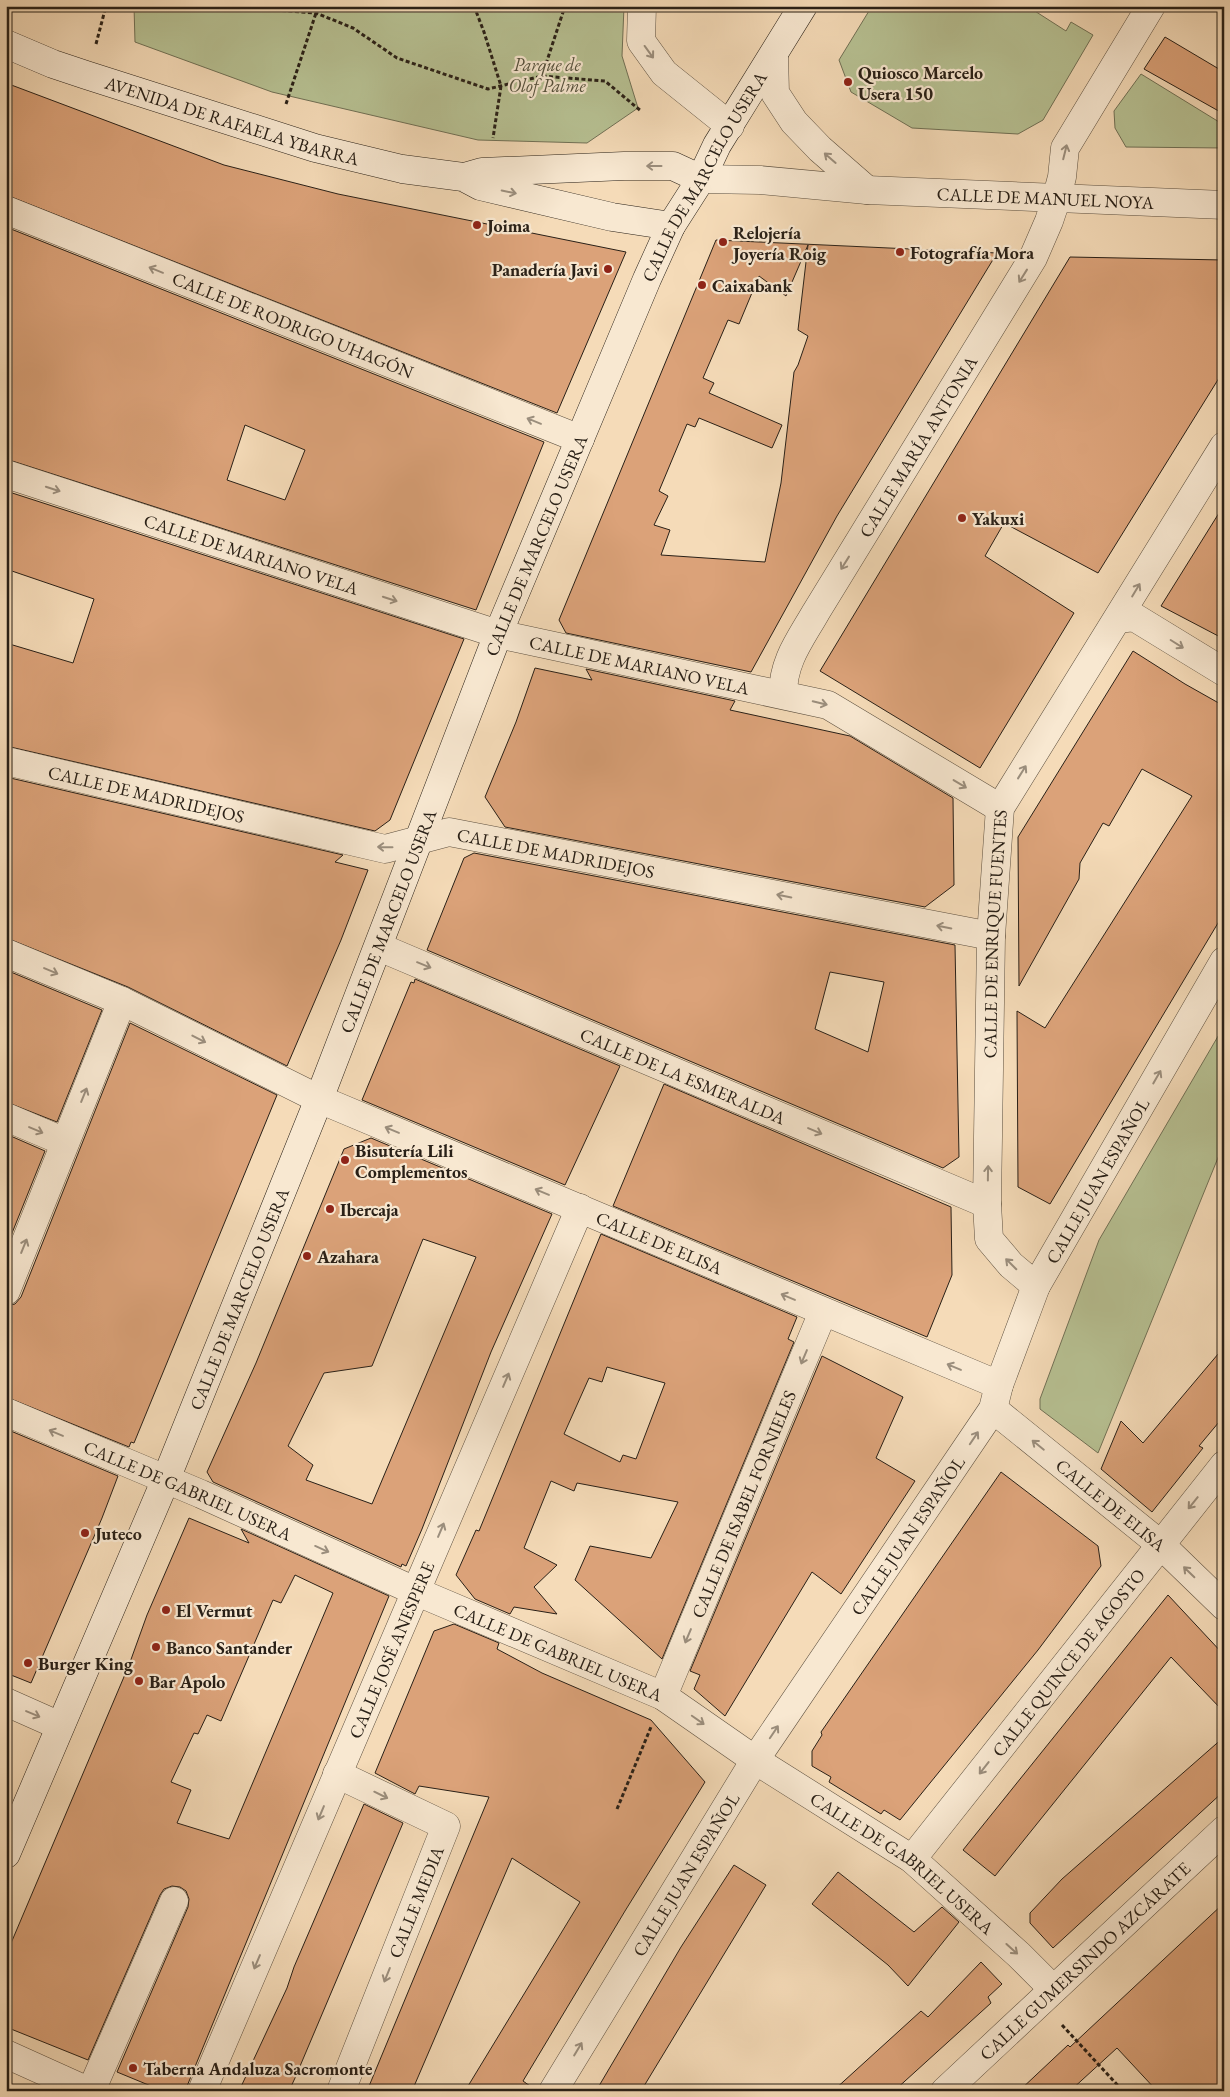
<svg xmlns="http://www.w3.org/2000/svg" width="1230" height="2097" font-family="'EB Garamond',serif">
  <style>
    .green { fill: #b7c193; stroke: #707055 }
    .building { fill: #dba279; stroke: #292017; fill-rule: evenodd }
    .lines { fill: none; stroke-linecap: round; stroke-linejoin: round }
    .pedestrian-casing { stroke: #5c4f3f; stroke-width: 29 }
    .minor-casing { stroke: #5c4f3f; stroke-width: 29 }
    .tertiary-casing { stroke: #5c4f3f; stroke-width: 29 }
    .secondary-casing { stroke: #292017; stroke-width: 29 }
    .path { stroke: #292017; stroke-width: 3; stroke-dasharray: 4 2.5; stroke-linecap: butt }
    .pedestrian { stroke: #f8e8d1; stroke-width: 28 }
    .minor { stroke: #f8e8d1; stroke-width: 28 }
    .tertiary { stroke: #f8e8d1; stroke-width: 28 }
    .secondary { stroke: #f8e8d1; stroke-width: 28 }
    .oneway { stroke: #9b8e7d }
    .poi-dot { fill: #8f2418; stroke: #f8e8d1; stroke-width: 2 }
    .labels { text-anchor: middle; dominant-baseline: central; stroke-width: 4.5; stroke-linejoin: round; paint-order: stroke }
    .park-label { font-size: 18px; font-style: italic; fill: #54503c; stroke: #f8e8d1 }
    .poi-label { font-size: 18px; font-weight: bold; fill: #292017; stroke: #f8e8d1; text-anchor: start }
    .street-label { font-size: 18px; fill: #292017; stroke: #f8e8d1 }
  </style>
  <rect width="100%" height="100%" fill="#f5dbb8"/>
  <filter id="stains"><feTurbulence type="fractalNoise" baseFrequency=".004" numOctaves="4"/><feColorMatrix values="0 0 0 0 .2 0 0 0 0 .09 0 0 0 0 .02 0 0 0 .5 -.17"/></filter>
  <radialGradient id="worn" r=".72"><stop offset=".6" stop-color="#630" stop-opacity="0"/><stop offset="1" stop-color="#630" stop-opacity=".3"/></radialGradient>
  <path class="green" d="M134,6h490l-2,50 16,52 -51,35 -109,-3 -206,-48 -137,-50z
    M872,6h155l39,25 5,-9 22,13 -50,85 -25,14 -106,-6 -61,-36 -12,-32z
    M1141,74l83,51v23l-98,-1 -11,-19 -1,-17z
    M1224,1026v117l-126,310 -58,-44v-10l59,-159z"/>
  <path class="building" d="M1165,37l59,35v42l-80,-45z
    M6,83l218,82 114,29 288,58 -69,161 -551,-218z
    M6,227l538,215 -68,168 -470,-151zM245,425l60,25 -20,50 -58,-20z
    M716,240l281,13 -160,263 -86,156 -185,-39 -7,-13zM808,245l-10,85 10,6 -10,29 -4,7 -13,111 -16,79 -104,-7 9,-25 -16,-5 14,-29 -9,-5 28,-67 8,3 4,-9 73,30 10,-23 -73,-32 5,-10 -11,-5 25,-58 11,4 20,-48 27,20z
    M1070,257l154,3v110l-126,203 -94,-50 -19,33 89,57 -94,155 -160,-97z
    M6,491l458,148 -74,181 -15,11 -369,-85v-103l67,20 21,-64 -88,-30z
    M1224,505v134l-63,-33z
    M1133,651l52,33 39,22v207l-174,291 -32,-17 -1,-176 28,17 147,-232 -50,-27 -33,57 -6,-3 -23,40 -1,16 -60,107 -1,-149z
    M535,668l57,12 -6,-11 149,32 -5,9 120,26 103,62 1,87 -29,22 -420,-80 -20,-30 31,-75z
    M6,777l337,78 -8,7 33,8 -27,70 -54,126 -159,-79 -122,-49z
    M474,853l481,92 4,212 -16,11 -516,-218 37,-92zM830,972l54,10 -16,70 -53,-23z
    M6,970l96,40 -45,112 -51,-20z
    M415,979l205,87 -55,119 -203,-85 49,-118 3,1z
    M130,1023l147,72 -143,348 -3,-1 -2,5 -123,-50v-91l9,-2 6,-7z
    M664,1084l287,123 1,68 -25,62 -314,-131z
    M6,1134l39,17 -39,97z
    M371,1138l181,76 -61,138 -69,177 -16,37 -4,-2 -1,3 -188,-85 -6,-10 49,-109 88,-214zM423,1239l53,18 -104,247 -66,-24 7,-15 -25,-19 36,-73 48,-7z
    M601,1234l196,83 -9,22 6,3 -132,317 -87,-79 15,-34 61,12 27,-56 -101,-19 -3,8 -23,-10 -27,67 33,17 -23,22 23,27 -43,-7 -4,7 -35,-15 -19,-24 20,-45 3,1zM607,1367l58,16 -29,76 -13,-4 -3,7 -56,-28 25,-56 13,4z
    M1224,1347v69l-25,30 4,2 -51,64 -51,-43 20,-48 22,22z
    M822,1356l81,41 -27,61 39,23 -74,113 -29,-22 -87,144 -31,-27 6,-14 -10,-4z
    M6,1429l112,47 -16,42 -71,165 -25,-10z
    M1001,1472l97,74 3,20 -63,84 -138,170 -16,-10 -3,4 -52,-32 2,-5 -19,-11v-15l10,-16 -1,-3z
    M189,1518l60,25 -8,-14 148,67 -204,495h-22l-46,-19 71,-165 1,-8 -3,-8 -6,-4 -8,-1 -8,3 -4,6 -72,165 -82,-33v-72l123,-290 18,-50zM295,1575l38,18 -104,246 -52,-16 14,-33 -20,-8 23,-49 4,1 9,-19 14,6 52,-121 8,3z
    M1168,1595l56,60v57l-53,-55 -176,219 -32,-26z
    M454,1624l45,19 -2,6 45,24 109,47 54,62 -80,129 -102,170 14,10h-72l115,-189 -68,-44 -100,233h-45l122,-294 -70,-11 -4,8 -40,-21 59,-142z
    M1224,1737v54l-171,157 -23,-25v-10l32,-34z
    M364,1804l39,19 -108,255 -6,13h-50l48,-103 7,-21z
    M734,1865l32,20 -125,206h-45l85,-144z
    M838,1872l76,60 28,-25 17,15 -51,64 -20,-21 -76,-61z
    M1224,1903v188h-67l-40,-43 -47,43h-51l49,-46 2,2z
    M981,1962l21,22 -14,13 3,6 -97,88h-61l88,-80 7,6z"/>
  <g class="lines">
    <g class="pedestrian-casing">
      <path id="pedestrian" d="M6,2054l82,37
        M91,2091l83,-190"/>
    </g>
    <g class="minor-casing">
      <g id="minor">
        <path d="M642,6l-1,35 23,32 66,53"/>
        <path d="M774,55l1,38 19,29 26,27 47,41"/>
        <path id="s1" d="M6,210l574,229"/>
        <path id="s2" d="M6,474l492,160 330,71 172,103"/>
        <path d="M1118,619l16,-2 90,55"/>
        <path id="s3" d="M783,694c0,-33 17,-54 33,-82l217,-354 16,-37 7,-21 6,-23 3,-29 86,-142"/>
        <path id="s4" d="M6,761l379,88 64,-17 542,104"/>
        <path id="s5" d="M379,947l608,257"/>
        <path id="s6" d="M6,953l116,48 197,98 680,286"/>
        <path d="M6,1117l59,25"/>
        <path id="s7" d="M1036,1286l-25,-21 -22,-26 -2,-35 4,-268 9,-128 224,-362"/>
        <path d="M6,1291l116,-290"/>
        <path id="s8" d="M993,1409l167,135 64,62"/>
        <path id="s9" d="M6,1412l195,82 214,97 248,105 92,64 157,99 107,96 34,34"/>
        <path id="s10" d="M663,1696l160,-384"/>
        <path d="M6,1702l54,24"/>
        <path d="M337,1774l109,52 -105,265"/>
        <path id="s11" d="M912,1859l312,-394"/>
        <path id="s12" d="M202,2091l378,-883"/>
        <path id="s13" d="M553,2091l202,-331 238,-351 6,-24 37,-99 188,-325"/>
        <path id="s14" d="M945,2091l279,-261"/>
      </g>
    </g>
    <g class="tertiary-casing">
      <g id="tertiary">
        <path id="s15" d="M701,179l59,1 107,10 357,15"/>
      </g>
    </g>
    <g class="secondary-casing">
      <g id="secondary">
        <path id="s16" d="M6,44l47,20 33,11 229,73 87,21 61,8 17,9 132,31 59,9"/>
        <path d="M468,176l14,-4 142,-6h49l28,13"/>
        <path id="s17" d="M6,1854l160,-375 153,-380 179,-465 149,-355 24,-53 30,-47 16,-34 86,-139"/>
      </g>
    </g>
    <path class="path" d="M271,6l3,4 42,3 37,15 44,30 91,31 54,-13 63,5 36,30
      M474,6l10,26 17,54 -8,52
      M96,44l10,-38
      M542,76l23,-70
      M286,104l30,-91 -1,-7
      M617,1809l34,-82
      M1062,2025l61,66"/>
    <use href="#pedestrian" class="pedestrian"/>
    <use href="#minor" class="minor"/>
    <use href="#tertiary" class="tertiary"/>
    <use href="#secondary" class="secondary"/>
  </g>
  <defs><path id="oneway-shaft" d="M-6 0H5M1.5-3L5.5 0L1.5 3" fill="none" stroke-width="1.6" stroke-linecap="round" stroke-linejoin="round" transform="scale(1.25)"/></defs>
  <g class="oneway">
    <use href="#oneway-shaft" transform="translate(649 52) rotate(54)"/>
    <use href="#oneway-shaft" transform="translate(1065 152) rotate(-76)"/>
    <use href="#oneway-shaft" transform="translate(830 158) rotate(-139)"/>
    <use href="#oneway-shaft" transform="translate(654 166) rotate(180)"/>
    <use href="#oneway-shaft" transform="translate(509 192) rotate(12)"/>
    <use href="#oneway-shaft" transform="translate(156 270) rotate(-158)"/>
    <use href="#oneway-shaft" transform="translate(1023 276) rotate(122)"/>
    <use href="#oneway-shaft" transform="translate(534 421) rotate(-158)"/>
    <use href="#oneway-shaft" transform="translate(53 489) rotate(18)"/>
    <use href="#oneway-shaft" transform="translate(845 563) rotate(122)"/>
    <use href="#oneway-shaft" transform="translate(1136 590) rotate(-59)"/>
    <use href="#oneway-shaft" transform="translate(390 599) rotate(18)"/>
    <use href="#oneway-shaft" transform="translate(1177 644) rotate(32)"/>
    <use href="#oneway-shaft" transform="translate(820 703) rotate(14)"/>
    <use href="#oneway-shaft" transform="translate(1022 772) rotate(-58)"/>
    <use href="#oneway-shaft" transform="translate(960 784) rotate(31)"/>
    <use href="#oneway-shaft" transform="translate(385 847) rotate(-179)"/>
    <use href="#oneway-shaft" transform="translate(784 896) rotate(-169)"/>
    <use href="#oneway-shaft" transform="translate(944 927) rotate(-169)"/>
    <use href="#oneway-shaft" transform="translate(424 965) rotate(22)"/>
    <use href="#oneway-shaft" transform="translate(51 971) rotate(23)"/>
    <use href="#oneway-shaft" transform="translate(199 1039) rotate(27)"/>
    <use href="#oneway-shaft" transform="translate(1157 1077) rotate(-60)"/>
    <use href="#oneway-shaft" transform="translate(84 1095) rotate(-68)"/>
    <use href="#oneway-shaft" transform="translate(36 1130) rotate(23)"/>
    <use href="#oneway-shaft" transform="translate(392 1130) rotate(-157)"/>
    <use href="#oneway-shaft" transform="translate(815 1131) rotate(23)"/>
    <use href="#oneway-shaft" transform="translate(988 1173) rotate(-89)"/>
    <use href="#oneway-shaft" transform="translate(542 1192) rotate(-157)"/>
    <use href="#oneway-shaft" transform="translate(24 1246) rotate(-68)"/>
    <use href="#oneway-shaft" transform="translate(1011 1264) rotate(-135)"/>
    <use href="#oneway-shaft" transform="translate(788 1297) rotate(-157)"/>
    <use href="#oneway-shaft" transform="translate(804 1357) rotate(113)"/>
    <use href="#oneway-shaft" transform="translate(954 1367) rotate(-157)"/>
    <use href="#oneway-shaft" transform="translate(506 1380) rotate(-67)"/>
    <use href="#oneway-shaft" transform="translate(56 1433) rotate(-157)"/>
    <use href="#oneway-shaft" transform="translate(974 1438) rotate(-56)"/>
    <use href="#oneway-shaft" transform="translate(1038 1445) rotate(-141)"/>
    <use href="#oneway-shaft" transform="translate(1193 1503) rotate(129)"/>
    <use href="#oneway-shaft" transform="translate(441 1530) rotate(-67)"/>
    <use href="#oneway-shaft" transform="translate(322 1549) rotate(24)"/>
    <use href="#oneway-shaft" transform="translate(1189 1572) rotate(-136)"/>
    <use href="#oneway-shaft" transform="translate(688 1636) rotate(113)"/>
    <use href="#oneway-shaft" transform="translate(33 1714) rotate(23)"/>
    <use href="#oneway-shaft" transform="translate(698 1720) rotate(35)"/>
    <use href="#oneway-shaft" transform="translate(774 1732) rotate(-56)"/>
    <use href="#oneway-shaft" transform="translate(984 1768) rotate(128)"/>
    <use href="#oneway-shaft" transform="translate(381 1795) rotate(26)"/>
    <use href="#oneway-shaft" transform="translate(321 1813) rotate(113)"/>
    <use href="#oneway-shaft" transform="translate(1012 1949) rotate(42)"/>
    <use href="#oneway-shaft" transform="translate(257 1962) rotate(113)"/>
    <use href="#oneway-shaft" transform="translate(387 1975) rotate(112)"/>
    <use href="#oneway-shaft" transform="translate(578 2049) rotate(-59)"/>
  </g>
  <g class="poi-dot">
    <circle cx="848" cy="82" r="5"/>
    <circle cx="477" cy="225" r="5"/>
    <circle cx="723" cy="242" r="5"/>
    <circle cx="900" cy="252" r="5"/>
    <circle cx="608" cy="269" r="5"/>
    <circle cx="702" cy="285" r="5"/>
    <circle cx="962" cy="518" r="5"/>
    <circle cx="345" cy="1160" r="5"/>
    <circle cx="330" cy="1209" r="5"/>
    <circle cx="307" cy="1256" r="5"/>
    <circle cx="85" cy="1533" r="5"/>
    <circle cx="166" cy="1610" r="5"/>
    <circle cx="156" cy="1647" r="5"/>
    <circle cx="28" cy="1663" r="5"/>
    <circle cx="139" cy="1681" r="5"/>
    <circle cx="133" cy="2068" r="5"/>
  </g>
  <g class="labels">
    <g class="park-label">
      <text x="547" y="64">Parque de<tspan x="547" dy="21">Olof Palme</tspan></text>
    </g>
    <g class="poi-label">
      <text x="858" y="72">Quiosco Marcelo<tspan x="858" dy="21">Usera 150</tspan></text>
      <text x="487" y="225">Joima</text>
      <text x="733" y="232">Relojería<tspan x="733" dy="21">Joyería Roig</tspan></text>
      <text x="910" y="252">Fotografía Mora</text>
      <text x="598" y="269" text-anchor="end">Panadería Javi</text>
      <text x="712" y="285">Caixabank</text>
      <text x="972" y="518">Yakuxi</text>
      <text x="355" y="1150">Bisutería Lili<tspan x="355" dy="21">Complementos</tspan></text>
      <text x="340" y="1209">Ibercaja</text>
      <text x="317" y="1256">Azahara</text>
      <text x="95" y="1533">Juteco</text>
      <text x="176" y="1610">El Vermut</text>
      <text x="166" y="1647">Banco Santander</text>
      <text x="38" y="1663">Burger King</text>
      <text x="149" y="1681">Bar Apolo</text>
      <text x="143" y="2068">Taberna Andaluza Sacromonte</text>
    </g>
    <g class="street-label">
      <text stroke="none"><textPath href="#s16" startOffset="239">AVENIDA DE RAFAELA YBARRA</textPath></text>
      <text stroke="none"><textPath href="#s17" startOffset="1818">CALLE DE MARCELO USERA</textPath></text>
      <text stroke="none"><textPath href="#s15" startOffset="345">CALLE DE MANUEL NOYA</textPath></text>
      <text stroke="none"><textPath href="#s1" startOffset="309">CALLE DE RODRIGO UHAGÓN</textPath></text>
      <text stroke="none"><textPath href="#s3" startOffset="284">CALLE MARÍA ANTONIA</textPath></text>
      <text stroke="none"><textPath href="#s17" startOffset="1412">CALLE DE MARCELO USERA</textPath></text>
      <text stroke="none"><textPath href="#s2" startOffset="258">CALLE DE MARIANO VELA</textPath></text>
      <text stroke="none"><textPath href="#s2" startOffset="662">CALLE DE MARIANO VELA</textPath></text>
      <text stroke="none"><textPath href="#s4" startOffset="144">CALLE DE MADRIDEJOS</textPath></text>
      <text stroke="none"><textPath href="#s4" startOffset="564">CALLE DE MADRIDEJOS</textPath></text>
      <text stroke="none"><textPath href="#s17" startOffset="1008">CALLE DE MARCELO USERA</textPath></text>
      <text stroke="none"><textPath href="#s7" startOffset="372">CALLE DE ENRIQUE FUENTES</textPath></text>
      <text stroke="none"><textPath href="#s5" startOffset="330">CALLE DE LA ESMERALDA</textPath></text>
      <text stroke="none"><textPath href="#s13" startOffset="1064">CALLE JUAN ESPAÑOL</textPath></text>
      <text stroke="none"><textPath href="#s6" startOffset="715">CALLE DE ELISA</textPath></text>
      <text stroke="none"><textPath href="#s17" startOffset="602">CALLE DE MARCELO USERA</textPath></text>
      <text stroke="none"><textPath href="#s9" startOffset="198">CALLE DE GABRIEL USERA</textPath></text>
      <text stroke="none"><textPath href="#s10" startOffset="208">CALLE DE ISABEL FORNIELES</textPath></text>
      <text stroke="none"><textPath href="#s8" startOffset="152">CALLE DE ELISA</textPath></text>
      <text stroke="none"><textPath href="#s13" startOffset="659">CALLE JUAN ESPAÑOL</textPath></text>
      <text stroke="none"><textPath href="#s12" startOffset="480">CALLE JOSÉ ANESPERE</textPath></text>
      <text stroke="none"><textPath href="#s9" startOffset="602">CALLE DE GABRIEL USERA</textPath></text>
      <text stroke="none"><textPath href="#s11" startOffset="251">CALLE QUINCE DE AGOSTO</textPath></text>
      <text stroke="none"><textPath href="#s9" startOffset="1008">CALLE DE GABRIEL USERA</textPath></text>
      <text stroke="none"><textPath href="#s13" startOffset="254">CALLE JUAN ESPAÑOL</textPath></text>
      <text transform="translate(416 1902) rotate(-68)">CALLE MEDIA</text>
      <text stroke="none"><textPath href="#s14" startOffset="191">CALLE GUMERSINDO AZCÁRATE</textPath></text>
    </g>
  </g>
  <rect width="1230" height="2097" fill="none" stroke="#f5dbb8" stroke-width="25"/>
  <rect x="8" y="8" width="1215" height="2082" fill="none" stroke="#292017" stroke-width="2.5"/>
  <rect x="12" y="12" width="1205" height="2072" fill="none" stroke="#292017"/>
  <rect width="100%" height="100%" filter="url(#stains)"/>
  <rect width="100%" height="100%" fill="url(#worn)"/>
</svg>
